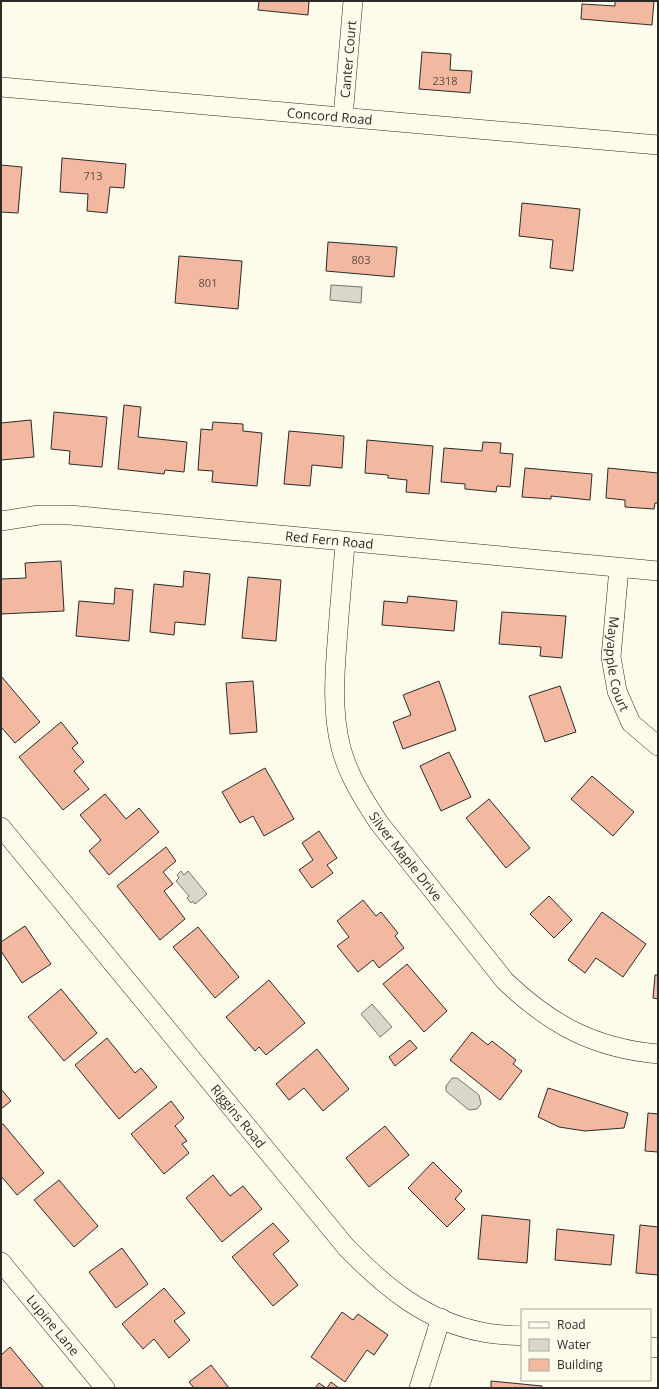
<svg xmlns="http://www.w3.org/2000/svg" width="659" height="1389" font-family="'Open Sans',sans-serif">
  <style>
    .water { fill: #d8d7c9; stroke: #74746e }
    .building { fill: #f2b8a0; stroke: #2b2b2b }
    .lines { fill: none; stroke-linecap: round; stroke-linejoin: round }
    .street-casing { stroke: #2b2b2b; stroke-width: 20 }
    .street { stroke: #fdfbea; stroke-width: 19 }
    .labels { text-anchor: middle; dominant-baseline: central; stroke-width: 3; stroke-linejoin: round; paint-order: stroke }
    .number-label { font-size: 11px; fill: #5d4e48 }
    .street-label { font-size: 13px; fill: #2b2b2b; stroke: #fdfbea }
  </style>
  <rect width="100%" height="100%" fill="#fdfbea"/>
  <path class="water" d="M331,285l31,2 -1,16 -31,-3z
    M181,871l3,4 4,-4 19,23 -12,10 -2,-3 -2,2 -4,-5 2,-2 -13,-15 3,-3 -2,-3z
    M372,1004l20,23 -12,10 -19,-23z
    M452,1078h5l22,17 2,9 -4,5 -8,1 -23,-19v-5z"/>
  <path class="building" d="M259,1h50l-1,14 -50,-5z
    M615,1h39l-2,24 -71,-6 1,-15 33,2z
    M422,52l29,2 -1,16 22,1 -2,22 -51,-4z
    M62,158l64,6 -2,24 -14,-1 -3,26 -20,-2 1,-17 -28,-2z
    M1,165l21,2 -4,46 -17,-1z
    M522,203l58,6 -7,62 -23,-3 3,-28 -34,-4z
    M328,242l69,5 -3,30 -68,-6z
    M179,256l63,5 -4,48 -63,-6z
    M124,405l17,2 -3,30 49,5 -3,30 -19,-2 -1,4 -46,-5z
    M54,412l53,5 -5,50 -33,-3 1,-13 -19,-2z
    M31,420l3,37 -33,3v-37z
    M213,422l30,2v7l19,2 -5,53 -45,-4 1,-11 -15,-1 3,-41 11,1z
    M289,431l55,5 -2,32 -30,-3 -2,21 -26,-2z
    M367,440l66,6 -4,48 -23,-2 1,-12 -19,-2v-3l-23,-2z
    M483,442l18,1 -1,10 13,1 -3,33 -13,-1 -1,6 -31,-3v-5l-24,-2 3,-34 38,3z
    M525,468l67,6 -2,26 -39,-4v3l-29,-2z
    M608,468l50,5v30h-3l-1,6 -29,-2v-7l-19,-2z
    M61,561l3,50 -63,3v-35l25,-1 -1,-15z
    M184,571l26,3 -5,51 -30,-3 -1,13 -24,-3 4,-48 29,3z
    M248,577l33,3 -5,61 -34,-3z
    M115,588l18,2 -4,51 -53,-5 3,-35 35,3z
    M408,596l49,5 -3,30 -72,-6 2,-24 23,2z
    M502,612l64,4 -4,42 -22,-2 1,-9 -42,-3z
    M1,676l39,46 -25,21 -14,-16z
    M253,681l4,51 -27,2 -4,-51z
    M439,681l17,49 -53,19 -10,-27 18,-7 -8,-20z
    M560,686l16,46 -31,10 -16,-46z
    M61,722l17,21 -6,5 12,14 -10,9 15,18 -26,21 -44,-53z
    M449,752l22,45 -30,14 -21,-45z
    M265,768l29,51 -30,17 -11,-20 -13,7 -18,-31z
    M592,776l42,36 -21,24 -42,-37z
    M105,794l21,25 13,-11 20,24 -50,43 -20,-24 12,-11 -21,-25z
    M489,799l41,49 -24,20 -40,-50z
    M319,831l18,27 -10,7 6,8 -21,15 -13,-18 14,-10 -11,-17z
    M166,847l10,14 -13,11 10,12 -9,7 21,28 -25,21 -43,-54z
    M549,896l23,24 -18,18 -24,-24z
    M363,900l13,16 5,-4 17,21 -3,3 9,12 -25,20 -6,-8 -15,12 -21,-26 12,-9 -12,-16z
    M602,912l44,32 -23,33 -27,-19 -11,15 -17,-13z
    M25,926l26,38 -29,19 -21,-32v-9z
    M198,927l41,50 -24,21 -42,-51z
    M407,964l40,47 -23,21 -41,-48z
    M655,975h3v24l-5,-1z
    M269,980l36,43 -39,32 -7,-8 -4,4 -29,-34z
    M61,989l36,44 -33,28 -36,-44z
    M472,1032l16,13 4,-4 24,19 -3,4 9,7 -22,29 -50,-40z
    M107,1038l28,35 6,-5 16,19 -38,32 -44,-54z
    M410,1040l7,8 -22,18 -6,-9z
    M317,1049l32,40 -26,22 -19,-23 -15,12 -13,-16z
    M548,1088l80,25 -4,15 -39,3 -26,-4 -21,-10z
    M1,1089l10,12 -10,8z
    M171,1101l13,17 -9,8 12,15 -5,3 7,9 -25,21 -33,-40z
    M648,1113l10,1v38l-13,-1z
    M3,1124l41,49 -27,22 -16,-19v-51z
    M385,1126l24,29 -40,32 -23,-29z
    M433,1162l29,29 -7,8 10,10 -18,18 -39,-39z
    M213,1175l17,21 13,-10 19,23 -40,33 -36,-44z
    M59,1180l39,46 -24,21 -40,-47z
    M482,1215l48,5 -3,43 -49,-4z
    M273,1223l16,18 -16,13 25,31 -25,21 -41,-49z
    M640,1225l18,2v48l-22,-2z
    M557,1229l57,6 -3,30 -56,-5z
    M122,1248l26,36 -32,24 -27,-36z
    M164,1288l21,25 -11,8 16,19 -21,18 -15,-19 -11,10 -21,-25z
    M342,1312l11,8 5,-6 30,21 -14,20 -7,-5 -22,32 -34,-25z
    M10,1347l34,41h-43v-33z
    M211,1365l18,23h-35l-5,-6z
    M491,1381l51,5v2h-51z
    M331,1382l8,6h-12z
    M319,1383l7,5h-11z"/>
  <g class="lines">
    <g class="street-casing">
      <g id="street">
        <path id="s1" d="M1,87l657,58"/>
        <path id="s2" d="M343,117l10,-116"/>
        <path id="s3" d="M1,521l38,-6h31l588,56"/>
        <path id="s4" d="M345,543c-2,29 -5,58 -7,87 -3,39 -7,80 3,118 7,27 23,52 38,75l126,158c46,44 89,67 153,73"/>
        <path id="s5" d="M619,568l-8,89 6,34 14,32 27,23"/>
        <path id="s6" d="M1,827l345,420c39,40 79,74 136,85 13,3 27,3 40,4"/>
        <path id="s7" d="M1,1262l104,126"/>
        <path d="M650,1347l8,1"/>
        <path d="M419,1388l22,-70"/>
      </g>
    </g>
    <use href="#street" class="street"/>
  </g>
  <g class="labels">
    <g class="number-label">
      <text x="445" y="80">2318</text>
      <text x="93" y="175">713</text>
      <text x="361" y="259">803</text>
      <text x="208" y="282">801</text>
    </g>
    <g class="street-label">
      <text stroke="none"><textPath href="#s2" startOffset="58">Canter Court</textPath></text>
      <text stroke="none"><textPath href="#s1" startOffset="330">Concord Road</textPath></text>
      <text stroke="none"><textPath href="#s3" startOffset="330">Red Fern Road</textPath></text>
      <text stroke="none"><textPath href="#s5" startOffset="97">Mayapple Court</textPath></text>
      <text stroke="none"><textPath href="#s4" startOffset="333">Silver Maple Drive</textPath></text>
      <text stroke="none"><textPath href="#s6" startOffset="374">Riggins Road</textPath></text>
      <text stroke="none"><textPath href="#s7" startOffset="82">Lupine Lane</textPath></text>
    </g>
  </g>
  <rect width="659" height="1389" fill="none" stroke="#2b2b2b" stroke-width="4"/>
  <rect x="521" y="1309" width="130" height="72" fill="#fdfbea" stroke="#a9a89e"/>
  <rect x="529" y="1322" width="20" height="6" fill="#fdfbea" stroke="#a9a89e"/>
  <text x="557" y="1329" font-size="12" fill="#2b2b2b">Road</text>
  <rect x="529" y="1339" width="20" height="12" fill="#d8d7c9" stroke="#a9a89e"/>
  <text x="557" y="1349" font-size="12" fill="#2b2b2b">Water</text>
  <rect x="529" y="1359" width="20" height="12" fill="#f2b8a0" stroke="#a9a89e"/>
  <text x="557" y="1369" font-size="12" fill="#2b2b2b">Building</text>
</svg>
